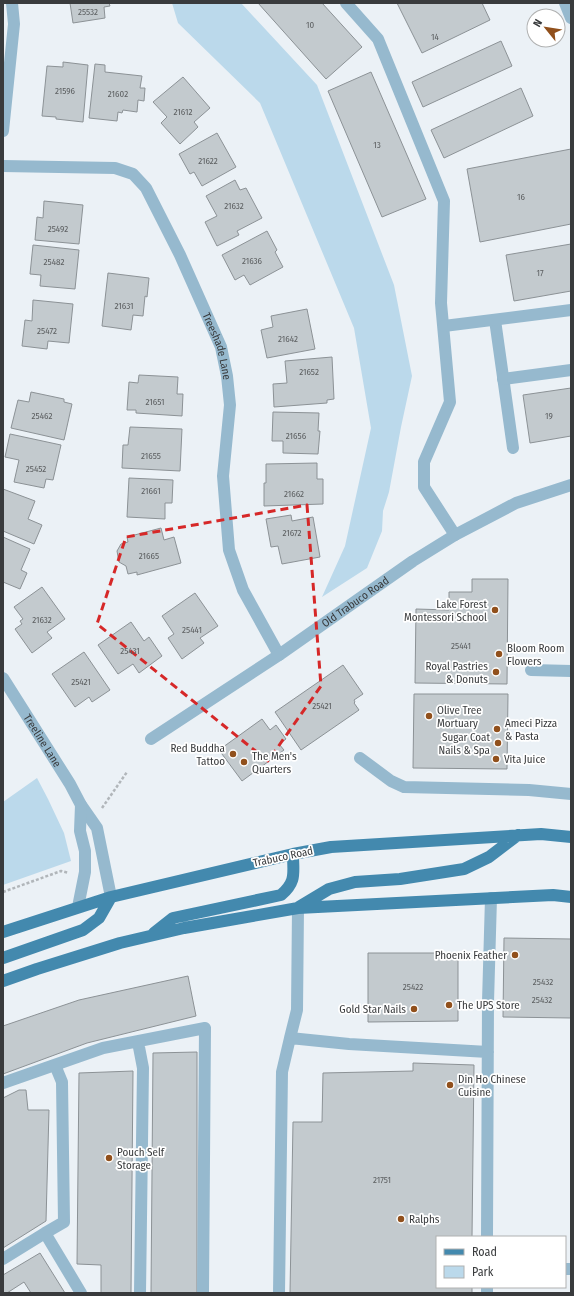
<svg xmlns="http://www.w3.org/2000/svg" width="574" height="1296" font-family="'Fira Sans Condensed',sans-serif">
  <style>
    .green { fill: #bbd9eb }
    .building { fill: #c3cace; stroke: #8c9296 }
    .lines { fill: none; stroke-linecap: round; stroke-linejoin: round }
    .path { stroke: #b1b6ba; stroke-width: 2.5; stroke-dasharray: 3 2; stroke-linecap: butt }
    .service { stroke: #96b9ce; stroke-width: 12 }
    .minor { stroke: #96b9ce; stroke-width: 12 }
    .primary { stroke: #4389ae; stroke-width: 12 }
    .marked { fill: none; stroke: #d62828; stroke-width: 3; stroke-dasharray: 8 5; stroke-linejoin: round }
    .poi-dot { fill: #91501c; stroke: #fff; stroke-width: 1.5 }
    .labels { text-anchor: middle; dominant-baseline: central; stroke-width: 3.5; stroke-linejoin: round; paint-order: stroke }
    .number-label { font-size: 9px; fill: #5c5f61 }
    .street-label { font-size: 11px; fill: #393b3d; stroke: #fff }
    .poi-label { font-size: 11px; fill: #393b3d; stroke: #fff; text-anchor: start }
  </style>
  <rect width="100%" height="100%" fill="#ebf1f6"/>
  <path class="green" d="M172,3h69l76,82 77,200 18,91 -11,51 -12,65 -6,19 -1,20 -15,37 -45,29 23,-51 26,-118 -17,-100 -94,-225 -82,-80z
    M37,778l11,21 16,34 7,28 -68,24v-83z"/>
  <path class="building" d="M70,3h39l1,3 -6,1 1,11 -32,5z
    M258,3h64l40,44 -36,32z
    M397,3h85l8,17 -68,33z
    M501,41l11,25 -89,41 -11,-25z
    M63,62l25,3 -5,57 -27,-3v-2l-14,-1 5,-50 16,1z
    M95,64l10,1v7l37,4 -2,12h5l-1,13 -6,-1 -1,12 -14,-2 -1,3 -4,-1 -1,9 -28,-3z
    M371,72l55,127 -44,18 -54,-126z
    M183,77l27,31 -16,14 4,5 -18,17 -19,-21 6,-6 -14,-15z
    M521,88l12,28 -89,42 -13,-28z
    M217,133l19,34 -34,19 -8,-14 -4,2 -11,-20z
    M571,149v75l-91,18 -13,-73z
    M235,180l5,10 6,-2 16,30 -25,13 2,4 -22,11 -12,-24 12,-6 -11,-20z
    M44,201l39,4 -4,39 -44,-4 2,-23 6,1z
    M267,231l10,19 -2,2 8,15 -33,18 -6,-10 -9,5 -13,-25z
    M571,244v47l-57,10 -8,-46z
    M33,245l46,5 -4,39 -35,-3 1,-11 -11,-1z
    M108,273l41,5 -2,19 -2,-1 -2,20 -10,-1 -2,15 -29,-4z
    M33,300l40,4 -4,39 -21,-2 -1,8 -25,-3 3,-26 7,1z
    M307,309l8,40 -48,9 -6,-28 12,-3 -2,-11z
    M332,357l2,42 -7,1v3l-53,4 -1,-23 14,-1 -2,-22z
    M139,375l39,2 -1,17h6l-1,22 -46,-3v-3h-9l2,-28 9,1z
    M571,388v48l-41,7 -7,-48z
    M31,392l33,7v3l8,2 -8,36 -53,-12 7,-28 11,2z
    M273,412l46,1 -1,18h2l-2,23 -35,-1v-12h-11z
    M130,427l52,2 -2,42 -58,-3 1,-23h5z
    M10,434l51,11 -8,35 -7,-1 -2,9 -30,-6 5,-22 -14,-3z
    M317,463v16h6v25l-59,2v-23h2v-19z
    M129,478l44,2 -1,23h-7v16l-38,-2z
    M3,489l32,12 -7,18 14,6 -8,19 -31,-13z
    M291,515l1,6 21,-4 7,40 -38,7 -4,-18 -7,1 -5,-28z
    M161,528l3,12 10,-3 7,26 -44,12v-3l-9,2 -2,-8 -7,-4 -2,-11 4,-7 7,-2 -1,-5z
    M3,537l27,12 -9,21 6,3 -7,16 -17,-7z
    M472,579h36l-1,105 -92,-1 1,-74 33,1v-18h23z
    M42,587l23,32 -18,13 5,6 -20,15 -17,-24 7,-5 -2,-3 3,-2 -9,-12z
    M195,593l23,33 -18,12 4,5 -22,16 -14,-21 6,-4 -12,-18z
    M131,622l13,19 5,-4 13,19 -23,17 -6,-9 -15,10 -20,-29z
    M84,652l26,38 -18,12 -3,-5 -14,10 -23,-33z
    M343,665l20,29 -9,6 1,2 -1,1 5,7 -58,40 -26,-38z
    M414,694h94l-1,75 -94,-1z
    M262,719l8,11 6,-5 10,14 -7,5 5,6 -42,31 -23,-31z
    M504,938l67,1v79l-68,-1z
    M368,953h90v68l-90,1z
    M188,976l8,40 -109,27 -84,31v-48l76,-26z
    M197,1052v241h-46l2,-240z
    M413,1063l61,2 -2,172h-35v50h35v6h-182l3,-171h29l1,-49 90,-2z
    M133,1071l-2,222h-30v-28l-24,-1 2,-191z
    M19,1090h7l2,20h21l-3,111 -43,27v-150z
    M40,1253l25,40h-34l-7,-11 -17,11h-4v-18z"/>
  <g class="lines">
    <path class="path" d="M102,808l25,-36
      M3,892l58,-21 8,2"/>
    <path class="service" d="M531,670l40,1
      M360,758l31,23 13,6 125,3 42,4
      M298,908l-1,102 -7,28 59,6 139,8
      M138,1042l5,26 -3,225
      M3,1083l100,-35 102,-20 -2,265
      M45,1233l19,-11 -2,-140 -7,-17
      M487,1237l1,-235 3,-104
      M3,1259l42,-26 36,60
      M565,1269h6
      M279,1293l3,-221 8,-34
      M487,1293v-6"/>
    <g class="minor">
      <path d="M346,3l32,36 66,162 -3,102 9,99 -26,60v25l31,48"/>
      <path d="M565,3l6,15"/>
      <path d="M3,131l11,-107 -2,-21"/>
      <path id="s1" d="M3,166l112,2 18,6 13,14 34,67 41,92 6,29 3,29 -7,71 6,74 14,40 36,65"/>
      <path d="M495,320l18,128"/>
      <path d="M444,326l127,-16"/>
      <path d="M503,379l68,-9"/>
      <path id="s2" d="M3,678l67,106 11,21 16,23 14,69"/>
      <path id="s3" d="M151,739l128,-84 134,-94 42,-26 61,-32 55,-18"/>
      <path d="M78,907l7,-35v-21l-5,-20 1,-26"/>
    </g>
    <path class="primary" d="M299,907l30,-18 26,-7 45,-3 64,-10 25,-12 29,-22
      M3,932l108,-35 182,-43 38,-7 210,-13 30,3
      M154,933l19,-15 108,-23c16,-14 12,-22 12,-41
      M3,958l80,-28 16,-12 12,-21
      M3,981l34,-12 83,-26 64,-15 114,-20 255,-13 18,2"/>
  </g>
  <path class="marked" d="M307,505l14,181 -53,75 -171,-137 29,-87z"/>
  <g class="poi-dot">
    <circle cx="495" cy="610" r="4"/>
    <circle cx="499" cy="654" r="4"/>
    <circle cx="496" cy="672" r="4"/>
    <circle cx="429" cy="716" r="4"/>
    <circle cx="497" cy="729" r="4"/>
    <circle cx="498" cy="743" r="4"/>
    <circle cx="233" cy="754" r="4"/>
    <circle cx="496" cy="759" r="4"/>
    <circle cx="244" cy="762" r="4"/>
    <circle cx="515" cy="955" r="4"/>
    <circle cx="449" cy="1005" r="4"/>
    <circle cx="414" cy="1009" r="4"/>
    <circle cx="450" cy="1085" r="4"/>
    <circle cx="109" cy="1158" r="4"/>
    <circle cx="401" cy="1219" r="4"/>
  </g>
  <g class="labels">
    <g class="number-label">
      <text x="88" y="12">25532</text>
      <text x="310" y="25">10</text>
      <text x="435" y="37">14</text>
      <text x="65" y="91">21596</text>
      <text x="118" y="94">21602</text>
      <text x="183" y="112">21612</text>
      <text x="377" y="145">13</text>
      <text x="208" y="161">21622</text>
      <text x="521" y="197">16</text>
      <text x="234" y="206">21632</text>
      <text x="58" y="229">25492</text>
      <text x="252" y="261">21636</text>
      <text x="54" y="262">25482</text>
      <text x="540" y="273">17</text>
      <text x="124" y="306">21631</text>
      <text x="47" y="331">25472</text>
      <text x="288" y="339">21642</text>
      <text x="309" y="372">21652</text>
      <text x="155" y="402">21651</text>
      <text x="42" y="416">25462</text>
      <text x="549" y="416">19</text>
      <text x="296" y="436">21656</text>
      <text x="151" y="456">21655</text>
      <text x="36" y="469">25452</text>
      <text x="151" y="491">21661</text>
      <text x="294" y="494">21662</text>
      <text x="292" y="533">21672</text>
      <text x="149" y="556">21665</text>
      <text x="42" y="620">21632</text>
      <text x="192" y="630">25441</text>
      <text x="461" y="646">25441</text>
      <text x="130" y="651">25431</text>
      <text x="81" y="682">25421</text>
      <text x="322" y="706">25421</text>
      <text x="543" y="982">25432</text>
      <text x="413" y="987">25422</text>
      <text x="542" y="1000">25432</text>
      <text x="382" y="1180">21751</text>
    </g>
    <g class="street-label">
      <text stroke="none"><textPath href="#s1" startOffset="324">Treeshade Lane</textPath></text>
      <text stroke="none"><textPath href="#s3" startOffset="246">Old Trabuco Road</textPath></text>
      <text stroke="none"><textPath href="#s2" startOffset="74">Treeline Lane</textPath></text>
      <text transform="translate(283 857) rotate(-12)">Trabuco Road</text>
    </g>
    <g class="poi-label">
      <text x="487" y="604" text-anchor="end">Lake Forest<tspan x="487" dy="13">Montessori School</tspan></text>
      <text x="507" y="648">Bloom Room<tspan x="507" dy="13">Flowers</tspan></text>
      <text x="488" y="666" text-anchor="end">Royal Pastries<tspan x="488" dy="13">&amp; Donuts</tspan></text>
      <text x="437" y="710">Olive Tree<tspan x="437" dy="13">Mortuary</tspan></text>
      <text x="505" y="723">Ameci Pizza<tspan x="505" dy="13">&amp; Pasta</tspan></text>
      <text x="490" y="737" text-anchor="end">Sugar Coat<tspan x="490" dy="13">Nails &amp; Spa</tspan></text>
      <text x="225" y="748" text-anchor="end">Red Buddha<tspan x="225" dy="13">Tattoo</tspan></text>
      <text x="252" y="756">The Men's<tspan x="252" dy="13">Quarters</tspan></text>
      <text x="504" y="759">Vita Juice</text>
      <text x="507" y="955" text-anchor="end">Phoenix Feather</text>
      <text x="457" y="1005">The UPS Store</text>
      <text x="406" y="1009" text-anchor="end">Gold Star Nails</text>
      <text x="458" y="1079">Din Ho Chinese<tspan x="458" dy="13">Cuisine</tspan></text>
      <text x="117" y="1152">Pouch Self<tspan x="117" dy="13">Storage</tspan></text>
      <text x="409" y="1219">Ralphs</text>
    </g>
  </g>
  <rect width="574" height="1296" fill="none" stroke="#393b3d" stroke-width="8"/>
  <rect x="436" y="1236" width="130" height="52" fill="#ffffff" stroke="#b0b1b1"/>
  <rect x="444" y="1249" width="20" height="6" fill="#4389ae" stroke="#b0b1b1"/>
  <text x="472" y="1256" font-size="12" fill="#393b3d">Road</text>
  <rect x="444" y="1266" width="20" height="12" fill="#bbd9eb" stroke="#b0b1b1"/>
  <text x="472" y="1276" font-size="12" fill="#393b3d">Park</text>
  <g transform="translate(546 28) rotate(300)"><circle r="19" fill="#ffffff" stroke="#b0b1b1"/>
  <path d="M0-3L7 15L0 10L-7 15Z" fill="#91501c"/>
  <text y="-6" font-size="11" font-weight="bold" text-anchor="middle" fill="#393b3d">N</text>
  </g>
</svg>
